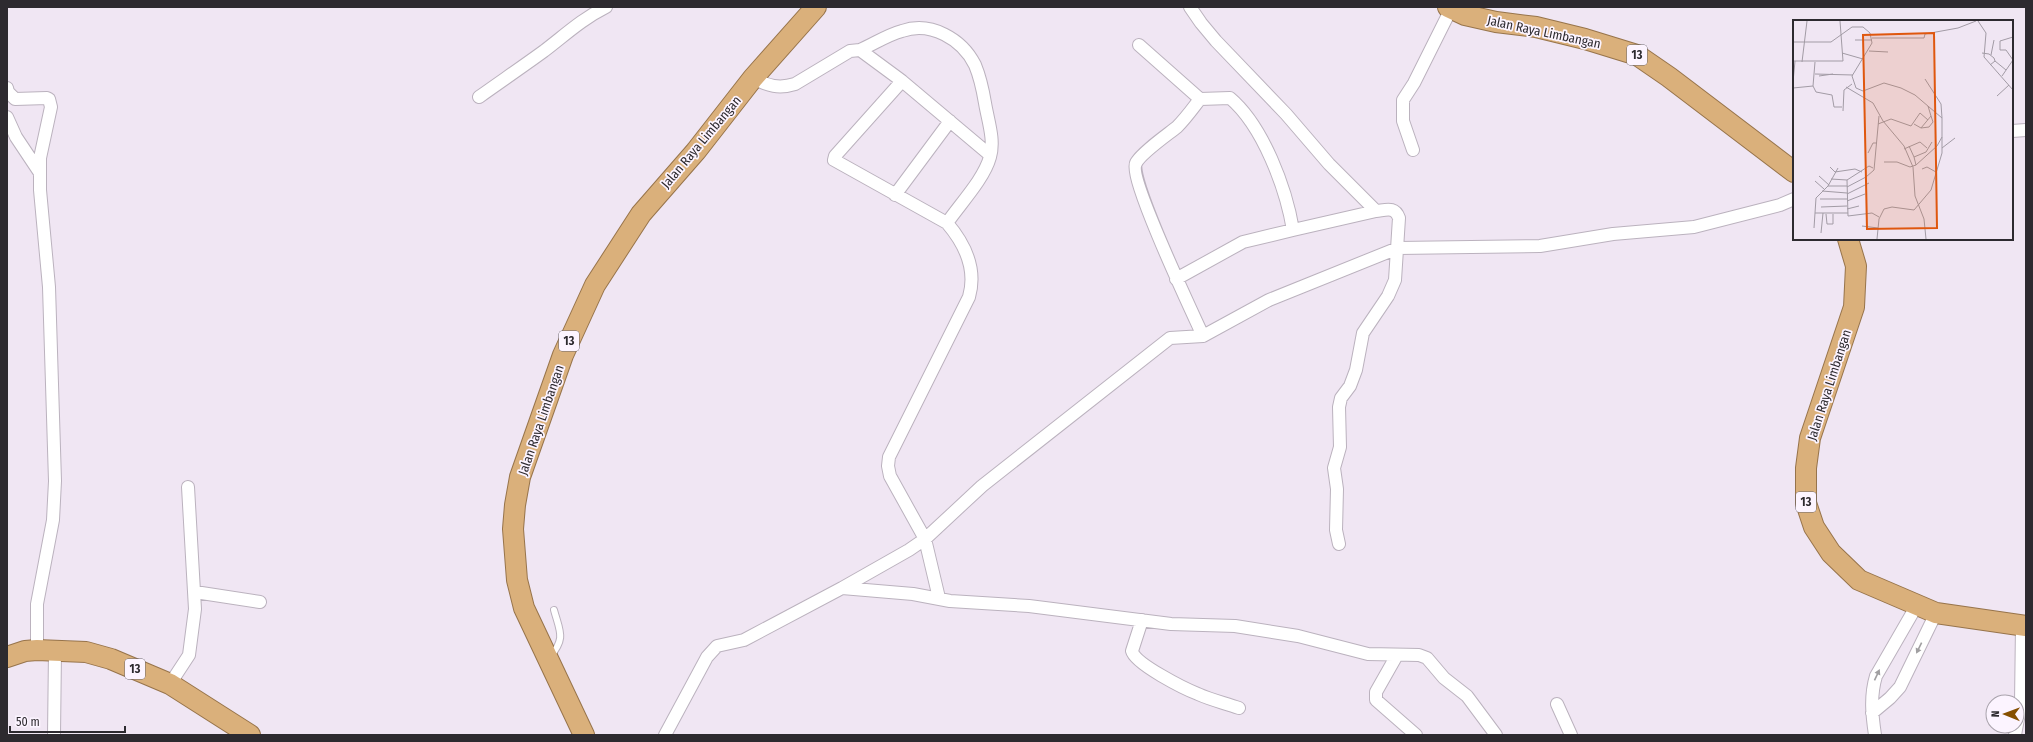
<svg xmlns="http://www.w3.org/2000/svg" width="2033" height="742" font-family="'Fira Sans Condensed',sans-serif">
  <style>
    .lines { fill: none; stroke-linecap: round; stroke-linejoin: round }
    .service-casing { stroke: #bbb2be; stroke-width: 8 }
    .minor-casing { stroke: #bbb2be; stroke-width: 14 }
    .trunk-casing { stroke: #97744b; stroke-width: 22 }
    .service { stroke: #fff; stroke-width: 6 }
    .minor { stroke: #fff; stroke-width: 12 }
    .trunk { stroke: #dab07b; stroke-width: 20 }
    .oneway { fill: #a09fa1 }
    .labels { text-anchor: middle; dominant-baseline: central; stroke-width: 3.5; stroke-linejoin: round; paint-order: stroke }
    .shield { fill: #fcf4ff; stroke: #6b676d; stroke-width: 1 }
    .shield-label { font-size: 12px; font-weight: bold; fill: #2d2a2f }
    .street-label { font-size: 13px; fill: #2d2a2f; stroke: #fcf4ff }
    .inset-road { fill: none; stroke: #a29ba5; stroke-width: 1 }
    .view { fill: #df570e; fill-opacity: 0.15; stroke: #df570e; stroke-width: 2 }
    .inset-edge { fill: none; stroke: #2d2a2f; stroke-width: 2 }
  </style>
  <rect width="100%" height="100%" fill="#f0e6f3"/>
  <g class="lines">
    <g class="service-casing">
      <path id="service" d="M550,657c16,-19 10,-25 4,-47"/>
    </g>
    <g class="minor-casing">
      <path id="minor" d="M1139,45l61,54 30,-1c33,28 56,90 63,132l83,-19 -47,-47 -43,-50 -70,-73 -15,-18 -11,-16
        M860,50c14,-6 27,-15 42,-19 29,-10 60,8 73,34 5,12 8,26 10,38 3,18 10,37 5,54 -6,22 -30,47 -43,66
        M753,78c15,8 26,11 42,6l55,-33 10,-1 42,31 88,74
        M902,81l-67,75 -1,4 113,63c18,21 30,46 22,74l-80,160 -1,9 2,10 35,63 14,59
        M7,88l1,4 7,7 32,-1 2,1 2,8 -11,51v32l9,97 6,194 -2,39 -16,84v46
        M479,97c21,-15 43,-30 65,-46 21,-16 38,-32 62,-44
        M1200,99c-7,9 -14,19 -23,28 -10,8 -36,26 -41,36 -8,14 57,151 67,173
        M7,117l9,20 24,36
        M2012,131l14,-1
        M1413,150l-10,-29v-21l11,-17 37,-74
        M895,195l55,-74
        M1176,279l67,-37 50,-12
        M1339,544l-3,-14 1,-41 -3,-21 6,-21 -1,-40 2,-9 9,-12 6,-16 7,-37 25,-37 7,-16 4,-62c-4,-12 -13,-8 -23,-7
        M842,588l71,6 37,7 79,5 142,18 64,2 63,10 70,18 51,1 8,3 17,20 23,18 29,39
        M195,592l65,10
        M1142,620l-10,31c3,13 53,38 66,43 13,6 27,9 41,14
        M1397,655l-21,37v8l40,35
        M170,684l19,-29 6,-46 -7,-122
        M1557,704l14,31
        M1872,713l18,-15 10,-11 36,-74
        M54,735l1,-84
        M665,735l42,-78 10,-11 27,-6 98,-52 67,-38 16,-11 57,-53 188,-148 33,-2 66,-36 129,-52 142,-2 73,-12 81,-7 86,-22 14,-6
        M1875,735c-3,-20 -5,-39 1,-59l41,-71
        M2015,735l6,-32 1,-78"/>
    </g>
    <g class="trunk-casing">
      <path id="trunk" d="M1448,7l17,8 31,7 40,5 49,12 52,16 32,22 125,95
        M1848,239l8,27 -2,41 -44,131 -4,30v35l8,24 17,26 28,27 77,33 90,13
        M7,657l18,-6 12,-1 49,2 25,7 59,25 80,51
        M584,735l-60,-127 -7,-28 -4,-51 2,-24 5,-28 43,-122 32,-70 46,-71 55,-63 57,-73 63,-71"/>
    </g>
    <use href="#service" class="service"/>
    <use href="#minor" class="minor"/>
    <use href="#trunk" class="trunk"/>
  </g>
  <defs><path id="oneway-solid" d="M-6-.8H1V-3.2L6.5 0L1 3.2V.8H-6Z"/></defs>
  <g class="oneway">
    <use href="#oneway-solid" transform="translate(1919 648) rotate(116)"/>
    <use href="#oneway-solid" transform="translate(1877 675) rotate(-65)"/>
  </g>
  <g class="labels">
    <g class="shield">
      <rect x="1627" y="45" width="20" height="20" rx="3"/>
      <rect x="559" y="331" width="20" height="20" rx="3"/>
      <rect x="1796" y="492" width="20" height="20" rx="3"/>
      <rect x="125" y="659" width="20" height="20" rx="3"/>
    </g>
    <g class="shield-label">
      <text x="1637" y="55">13</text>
      <text x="569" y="341">13</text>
      <text x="1806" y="502">13</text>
      <text x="135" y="669">13</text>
    </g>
    <g class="street-label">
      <text transform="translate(1544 32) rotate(12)">Jalan Raya Limbangan</text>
      <text transform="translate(701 142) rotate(-50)">Jalan Raya Limbangan</text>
      <text transform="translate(1829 385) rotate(-72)">Jalan Raya Limbangan</text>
      <text transform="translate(541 420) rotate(-71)">Jalan Raya Limbangan</text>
    </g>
  </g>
  <g transform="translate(1793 20)">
    <rect width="220" height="220" fill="#f0e6f3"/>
    <path class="inset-road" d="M185,1l8,12 -2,24 29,33M79,18h52l1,-4 33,-6 18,-7M62,20h17M0,22h38l21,-15h11l7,6 2,10 -20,33 4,12 7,3 21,-8 17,5 14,7 27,23v35l-11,37 -17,20 -22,-3 -8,2 -5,10 -2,20M76,31l19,1M49,33l21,6M189,33l7,1 5,4 1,3 -5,4M198,35l3,-15M220,40l-7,-10h-6v-9l13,-4M0,41h50l-3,-40M202,41l11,9M9,42l5,-41M22,54l38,1M26,56l14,-2M209,56l11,-16M132,59l16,25 1,14M0,62l2,-21M20,66l2,-24M53,67l27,16 10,18 21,25 9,21 2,29 9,23 2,20M0,68l20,-2 3,6 16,3 2,12h8M204,76l12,-11M50,91l1,-21 8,-6M85,104l13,-5 20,7 9,-13 8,7M121,104l7,4 8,-1 4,-5 -2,-6M128,108l10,-12 -3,-10M139,122l-6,10 -12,5 2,8 21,-19 5,-9M116,126l5,11M149,128l13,-10M111,129l16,-7 7,6M75,133l5,-10h4M91,142h13l13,5 6,-2M37,147l5,5 20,-3 7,3M129,149l5,-2 9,5M26,156l10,9M38,159l16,1 22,-14 4,2M54,160l1,36 24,-3 7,4M22,161l9,8M35,166h19M54,167l19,-10 8,-7 5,-54M29,171l25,2M54,174l22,-11M27,179h27M54,181l18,-7M28,187l26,-1M54,189l12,-3M22,193l1,-15 12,-12 10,-18M33,194l1,10h6v-10M69,206l16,2M21,208l1,-15h33M28,213l2,-20"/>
    <path class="view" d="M141,13l3,195 -70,1 -4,-194z"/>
    <rect width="220" height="220" class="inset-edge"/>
  </g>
  <rect width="2033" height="742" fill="none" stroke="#2d2a2f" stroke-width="16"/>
  <g transform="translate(2005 714) rotate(271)"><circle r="19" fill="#fcf4ff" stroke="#a9a3ac"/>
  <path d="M0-3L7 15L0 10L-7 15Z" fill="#864f00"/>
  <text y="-6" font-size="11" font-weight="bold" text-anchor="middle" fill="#2d2a2f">N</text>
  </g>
  <path d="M10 726v6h115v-6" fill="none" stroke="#2d2a2f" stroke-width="2"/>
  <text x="16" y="726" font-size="12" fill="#2d2a2f" stroke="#fcf4ff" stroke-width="3" paint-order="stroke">50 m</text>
</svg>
